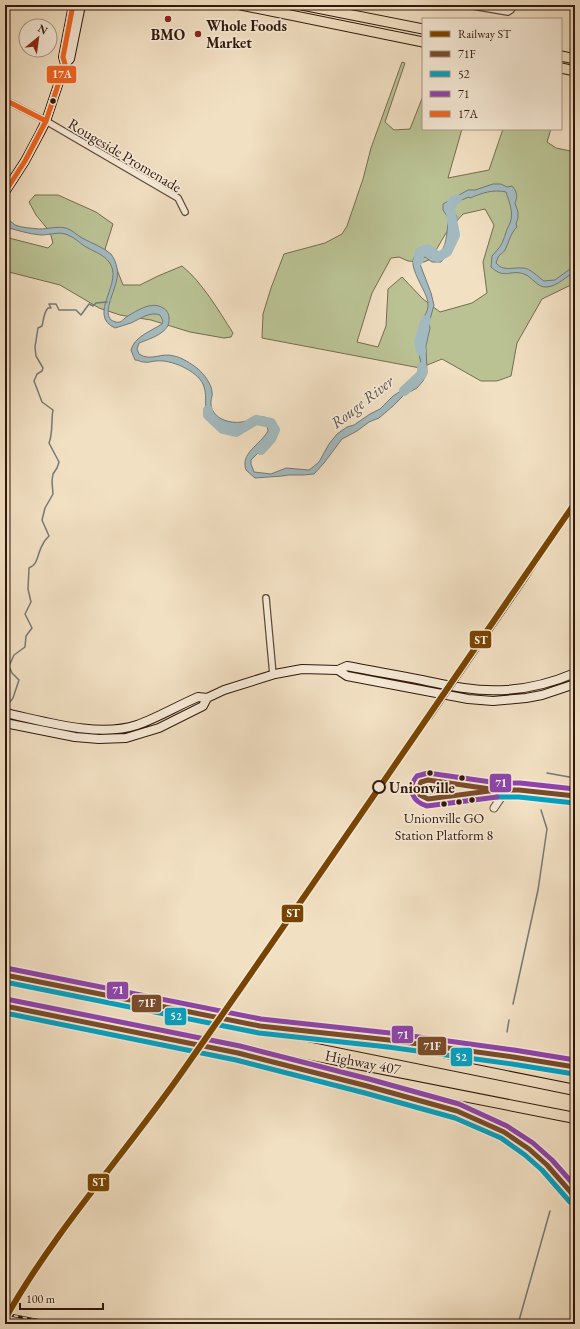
<svg xmlns="http://www.w3.org/2000/svg" width="580" height="1329" font-family="'EB Garamond',serif">
  <style>
    .green { fill: #bac294; stroke: #756c50; fill-rule: evenodd }
    .water { fill: #a2babf; stroke: #747977 }
    .lines { fill: none; stroke-linecap: round; stroke-linejoin: round }
    .stream { stroke: #747977; stroke-width: 1.5 }
    .river { stroke: #a2babf; stroke-width: 10 }
    .minor-casing { stroke: #60493a; stroke-width: 8 }
    .tertiary-casing { stroke: #60493a; stroke-width: 9 }
    .secondary-casing { stroke: #30170c; stroke-width: 10 }
    .primary-casing { stroke: #30170c; stroke-width: 11 }
    .motorway-casing { stroke: #30170c; stroke-width: 12 }
    .minor { stroke: #f7ebd8; stroke-width: 5.5 }
    .tertiary { stroke: #f7ebd8; stroke-width: 7 }
    .secondary { stroke: #f7ebd8; stroke-width: 8 }
    .primary { stroke: #f2e0c3; stroke-width: 9 }
    .motorway { stroke: #f2e0c3; stroke-width: 10 }
    .rail-casing { stroke: #30170c; stroke-width: 3 }
    .rail { stroke: #f7ebd8; stroke-width: 1.5; stroke-dasharray: 4.5; stroke-linecap: butt }
    .bus-1-casing { stroke: #f7ebd8; stroke-width: 8 }
    .bus-2-casing { stroke: #f7ebd8; stroke-width: 8 }
    .bus-3-casing { stroke: #f7ebd8; stroke-width: 8 }
    .bus-4-casing { stroke: #f7ebd8; stroke-width: 8 }
    .bus-1 { stroke: #7a4b2a; stroke-width: 5 }
    .bus-2 { stroke: #02a2c4; stroke-width: 5 }
    .bus-3 { stroke: #8e44ad; stroke-width: 5 }
    .bus-4 { stroke: #f26522; stroke-width: 5 }
    .rail-1-casing { stroke: #f7ebd8; stroke-width: 9 }
    .rail-1 { stroke: #794400; stroke-width: 6 }
    .poi-dot { fill: #8f2418; stroke: #f7ebd8; stroke-width: 1.5 }
    .bus-dot { fill: #30170c; stroke: #f7ebd8; stroke-width: 1.5 }
    .stop-dot { fill: #f7ebd8; stroke: #30170c; stroke-width: 2 }
    .labels { text-anchor: middle; dominant-baseline: central; stroke-width: 3.5; stroke-linejoin: round; paint-order: stroke }
    .bus-label { font-size: 14px; fill: #30170c; stroke: #f7ebd8 }
    .poi-label { font-size: 15px; font-weight: bold; fill: #30170c; stroke: #f7ebd8; text-anchor: start }
    .street-label { font-size: 15px; fill: #30170c; stroke: #f7ebd8 }
    .stop-label { font-size: 15px; font-weight: bold; fill: #30170c; stroke: #f7ebd8; text-anchor: start }
    .water-label { font-size: 16px; font-style: italic; fill: #58504b; stroke: #f7ebd8 }
    .line-badge { stroke: #f7ebd8; stroke-width: 1.5 }
    .badge-label { font-size: 11px; text-anchor: middle; font-weight: bold; fill: #fff }
  </style>
  <rect width="100%" height="100%" fill="#f2e0c3"/>
  <filter id="stains"><feTurbulence type="fractalNoise" baseFrequency=".005" numOctaves="4"/><feColorMatrix values="0 0 0 0 .2 0 0 0 0 .09 0 0 0 0 .02 0 0 0 .5 -.17"/></filter>
  <radialGradient id="worn" r=".72"><stop offset=".6" stop-color="#630" stop-opacity="0"/><stop offset="1" stop-color="#630" stop-opacity=".3"/></radialGradient>
  <path class="green" d="M402,62l3,1 -20,59 9,8 16,-1 13,-33v33h39l-14,49 41,-8 14,-41h48l-4,13 9,6 19,4v131l-33,16 -25,44 -6,33 -14,5h-16l-39,-22 -22,9 -158,-30 1,-24 8,-26 13,-34 41,-11 17,-9 5,-8 16,-47 8,-31zM485,209l9,16 -11,37 4,31 -15,10 -32,9 -17,-13 -21,-22 -14,12 -2,37 -8,21 -21,-5 15,-49 19,-35 8,-1 9,4 16,1 7,-3 15,-26 17,-19z
    M35,195h23l38,17 17,12 -8,25 11,18 7,18h17l18,-9 24,-10c20,16 37,45 51,67l-2,4 -7,1 -34,-6 -39,-12 -31,-5 -21,-7 -39,-23 -55,-14v-34l43,11 5,-5 -3,-11 -14,-17 -7,-13z"/>
  <path class="water" d="M493,184h8l6,3 5,-1c5,5 6,11 3,17l3,9v6l-2,6 1,3c-7,7 -8,15 -12,23 -4,6 -6,2 -9,13 7,9 17,4 27,5 7,0 15,9 21,13l11,-1 15,-11 5,-6v9c-9,4 -17,14 -28,15 -10,1 -14,-10 -23,-13 -14,-5 -19,6 -33,-7l1,-11c9,-10 10,-11 14,-24 1,-4 3,-6 4,-9 4,-10 -1,-22 -4,-31 -13,-3 -24,1 -36,6l-1,-1 -15,6 -6,7 4,4 4,1 1,2 -1,11 -5,15 2,6 -6,5 -6,8h-9l-7,-5 -5,3v4l11,29 3,12 -5,18 1,5 -4,18 1,27 -4,8 -6,7 -13,7 -11,11 -14,12 -10,4 -12,9 -15,8 -18,24 -10,11 -11,1h-15l-6,1 -27,2 -9,-8c-6,-17 14,-25 22,-39l-1,-5c-3,-1 -6,-3 -9,-3 -4,0 -8,2 -12,3 -8,2 -19,3 -27,-1 -21,-12 -9,-25 -16,-41 -6,-13 -32,-25 -47,-23 -4,0 -8,2 -12,1 -4,0 -5,-2 -9,-2l-4,-10c3,-13 20,-19 31,-26l1,-3 -3,-6c-10,-4 -20,4 -29,8 -5,2 -11,3 -16,5 -29,-13 10,-46 -6,-66 -5,-7 -14,-10 -21,-14 -7,-3 -12,-10 -20,-13 -8,-4 -18,0 -27,0 -13,-1 -24,-5 -36,-8v-8c4,1 7,3 10,6 7,3 17,3 24,4 9,0 18,-3 27,-1 6,2 11,7 16,10 9,5 21,9 29,16 3,4 5,9 6,14 4,16 -16,41 -6,52 2,1 6,3 9,2 3,-1 2,-2 5,-4 9,-6 27,-18 38,-10 4,2 6,6 6,10 2,15 -20,21 -30,25l-2,6 2,5c12,8 22,-2 35,2 7,1 18,8 24,13 6,5 14,16 14,23 1,3 -1,6 -1,9 -1,9 5,16 13,19 5,2 12,3 18,2 14,-3 21,-12 32,3l-1,9 -4,8 -18,18v4l3,8 17,2 15,-6 23,2 4,-3 6,-5 10,-18 8,-10 10,-7 7,-2 16,-11 10,-5 13,-13 17,-11 7,-6 5,-11 -5,-24 5,-10 -2,-2c0,-2 0,-4 0,-6 0,-7 9,-12 8,-23 -2,-17 -33,-49 0,-53l4,5 4,2c12,-8 10,-26 13,-38l-6,-9v-6l25,-14h7z"/>
  <g class="lines">
    <path class="stream" d="M10,702l3,-4 6,-18 -7,-7 -3,-7 5,-11 11,-8 1,-11 6,-8 -7,-14 6,-12 -3,-13 1,-21c10,-4 8,-15 14,-24 1,-3 4,-6 6,-8l-7,-16 3,-12 8,-14 -1,-13 1,-7 4,-6 2,-6 -10,-19c4,-9 2,-23 4,-33l-11,-8 -8,-21 3,-7 5,-3 1,-3 -7,-12 -1,-9 3,-19 4,-2c2,-7 1,-12 6,-18h3l-2,-4h7l3,6h17l5,5 8,-11 4,2 3,-3 11,-1
      M547,773l28,5
      M513,1004l25,-114 9,-61 -6,-19
      M507,1032l2,-12
      M518,1324l32,-113"/>
    <path class="river" d="M418,261l2,-9 8,-3 10,8 9,-5 8,-17 -5,-27 3,-7 4,-2
      M421,351l-2,-9 7,-22
      M404,391l18,-17v-7
      M208,410v5l15,14 13,3 20,-12 15,3 4,7 -4,9 -10,11"/>
    <g class="minor-casing">
      <path id="minor" d="M467,5l41,7 3,-2 2,-5
        M5,100l41,21 132,77 7,14
        M266,598l7,77"/>
    </g>
    <g class="tertiary-casing">
      <path id="tertiary" d="M494,808l12,-18"/>
    </g>
    <g class="secondary-casing">
      <path id="secondary" d="M65,64l-2,-7 10,-52
        M5,192l20,-31 15,-28 6,-12 19,-57 5,-5 11,-54
        M338,670l9,6 121,23 25,2 33,-3 16,-3 33,-11
        M5,713c39,8 93,25 132,12 20,-7 42,-20 61,-28l9,1 17,-8 51,-16 27,-5 36,1 9,-4c25,5 50,9 75,14 14,3 28,6 42,8 38,6 76,0 111,-15
        M5,723l70,14 24,2 27,-1 33,-10 44,-22 4,-8
        M506,790h13l56,6"/>
    </g>
    <g class="primary-casing">
      <path id="primary" d="M241,5l182,37
        M302,5l121,24
        M561,56l14,3
        M561,68l14,3"/>
    </g>
    <g class="motorway-casing">
      <path id="motorway" d="M5,975l570,115
        M5,1006l570,112
        M323,1033c85,9 168,20 252,34
        M339,1079l118,32 47,21 25,17 18,16 28,32"/>
    </g>
    <use href="#minor" class="minor"/>
    <use href="#tertiary" class="tertiary"/>
    <use href="#secondary" class="secondary"/>
    <use href="#primary" class="primary"/>
    <use href="#motorway" class="motorway"/>
    <g class="rail-casing">
      <path id="rail" d="M431,718l97,-141 45,-71
        M5,1314l51,10"/>
    </g>
    <use href="#rail" class="rail"/>
    <g class="bus-1-casing">
      <path id="bus-1" d="M428,780l69,10 -69,9 -8,-4 -2,-5 3,-8z
        M497,790h22l56,6
        M5,975l255,51 129,14 124,17 62,10
        M5,1006l233,47 129,33 90,25 47,21 25,17 18,16 28,32"/>
    </g>
    <g class="bus-2-casing">
      <path id="bus-2" d="M428,787l18,3 -17,2 -4,-2 1,-2z
        M497,797h22l55,6
        M5,982l254,51 129,14 124,17 62,10
        M5,1013l231,47 129,33 90,25 46,20 24,17 17,15 28,32"/>
    </g>
    <g class="bus-3-casing">
      <path id="bus-3" d="M497,797l-70,9c-14,-4 -21,-17 -10,-30l11,-3 70,10h22l55,6
        M6,968l255,51 129,14 124,17 61,10
        M6,999l234,47 129,33 90,25 48,22 26,17 19,17 23,26"/>
    </g>
    <g class="bus-4-casing">
      <path id="bus-4" d="M5,100l41,21
        M5,192l20,-31 21,-40 19,-57 -2,-7 10,-52"/>
    </g>
    <use href="#bus-1" class="bus-1"/>
    <use href="#bus-2" class="bus-2"/>
    <use href="#bus-3" class="bus-3"/>
    <use href="#bus-4" class="bus-4"/>
    <g class="rail-1-casing">
      <path id="rail-1" d="M5,1319c49,-87 117,-162 175,-244 133,-189 263,-381 395,-572"/>
    </g>
    <use href="#rail-1" class="rail-1"/>
  </g>
  <g class="poi-dot">
    <circle cx="168" cy="19" r="4"/>
    <circle cx="198" cy="34" r="4"/>
  </g>
  <g class="bus-dot">
    <circle cx="53" cy="101" r="3.5"/>
    <circle cx="430" cy="773" r="3.5"/>
    <circle cx="462" cy="778" r="3.5"/>
    <circle cx="472" cy="800" r="3.5"/>
    <circle cx="459" cy="802" r="3.5"/>
    <circle cx="444" cy="804" r="3.5"/>
  </g>
  <circle class="stop-dot" cx="379" cy="787" r="6"/>
  <g class="labels">
    <g class="bus-label">
      <text x="444" y="818">Unionville GO<tspan x="444" dy="17">Station Platform 8</tspan></text>
    </g>
    <g class="poi-label">
      <text x="206" y="25">Whole Foods<tspan x="206" dy="17">Market</tspan></text>
      <text x="168" y="34" text-anchor="middle">BMO</text>
    </g>
    <g class="street-label">
      <text transform="translate(125 155) rotate(31)">Rougeside Promenade</text>
      <text transform="translate(363 1062) rotate(11)">Highway 407</text>
    </g>
    <g class="stop-label">
      <text x="389" y="787">Unionville</text>
    </g>
    <g class="water-label">
      <text transform="translate(362 402) rotate(-38)">Rouge River</text>
    </g>
  </g>
  <g class="line-badge">
    <rect x="46" y="65" width="31" height="19" rx="4" fill="#f26522"/>
    <rect x="469" y="630" width="23" height="19" rx="4" fill="#794400"/>
    <rect x="489" y="773" width="23" height="20" rx="4" fill="#8e44ad"/>
    <rect x="281" y="904" width="23" height="19" rx="4" fill="#794400"/>
    <rect x="106" y="981" width="23" height="19" rx="4" fill="#8e44ad"/>
    <rect x="131" y="994" width="31" height="19" rx="4" fill="#7a4b2a"/>
    <rect x="164" y="1007" width="23" height="19" rx="4" fill="#02a2c4"/>
    <rect x="391" y="1025" width="23" height="19" rx="4" fill="#8e44ad"/>
    <rect x="417" y="1036" width="30" height="20" rx="4" fill="#7a4b2a"/>
    <rect x="450" y="1047" width="23" height="20" rx="4" fill="#02a2c4"/>
    <rect x="87" y="1173" width="23" height="19" rx="4" fill="#794400"/>
  </g>
  <g class="badge-label">
    <text x="62" y="78">17A</text>
    <text x="481" y="644">ST</text>
    <text x="501" y="787">71</text>
    <text x="293" y="917">ST</text>
    <text x="118" y="994">71</text>
    <text x="147" y="1007">71F</text>
    <text x="176" y="1020">52</text>
    <text x="403" y="1039">71</text>
    <text x="432" y="1050">71F</text>
    <text x="461" y="1061">52</text>
    <text x="99" y="1186">ST</text>
  </g>
  <rect width="580" height="1329" fill="none" stroke="#f2e0c3" stroke-width="20"/>
  <rect x="6" y="6" width="568" height="1317" fill="none" stroke="#30170c" stroke-width="2"/>
  <rect x="10" y="10" width="560" height="1309" fill="none" stroke="#30170c"/>
  <rect x="422" y="18" width="140" height="112" fill="#f7ebd8" stroke="#a79686"/>
  <rect x="430" y="31" width="20" height="6" fill="#794400" stroke="#a79686"/>
  <text x="458" y="38" font-size="12" fill="#30170c">Railway ST</text>
  <rect x="430" y="51" width="20" height="6" fill="#7a4b2a" stroke="#a79686"/>
  <text x="458" y="58" font-size="12" fill="#30170c">71F</text>
  <rect x="430" y="71" width="20" height="6" fill="#02a2c4" stroke="#a79686"/>
  <text x="458" y="78" font-size="12" fill="#30170c">52</text>
  <rect x="430" y="91" width="20" height="6" fill="#8e44ad" stroke="#a79686"/>
  <text x="458" y="98" font-size="12" fill="#30170c">71</text>
  <rect x="430" y="111" width="20" height="6" fill="#f26522" stroke="#a79686"/>
  <text x="458" y="118" font-size="12" fill="#30170c">17A</text>
  <g transform="translate(38 38) rotate(29)"><circle r="19" fill="#f7ebd8" stroke="#a79686"/>
  <path d="M0-3L7 15L0 10L-7 15Z" fill="#8f2418"/>
  <text y="-6" font-size="11" font-weight="bold" text-anchor="middle" fill="#30170c">N</text>
  </g>
  <path d="M20 1303v6h83v-6" fill="none" stroke="#30170c" stroke-width="2"/>
  <text x="26" y="1303" font-size="12" fill="#30170c" stroke="#f7ebd8" stroke-width="3" paint-order="stroke">100 m</text>
  <rect width="100%" height="100%" filter="url(#stains)"/>
  <rect width="100%" height="100%" fill="url(#worn)"/>
</svg>
